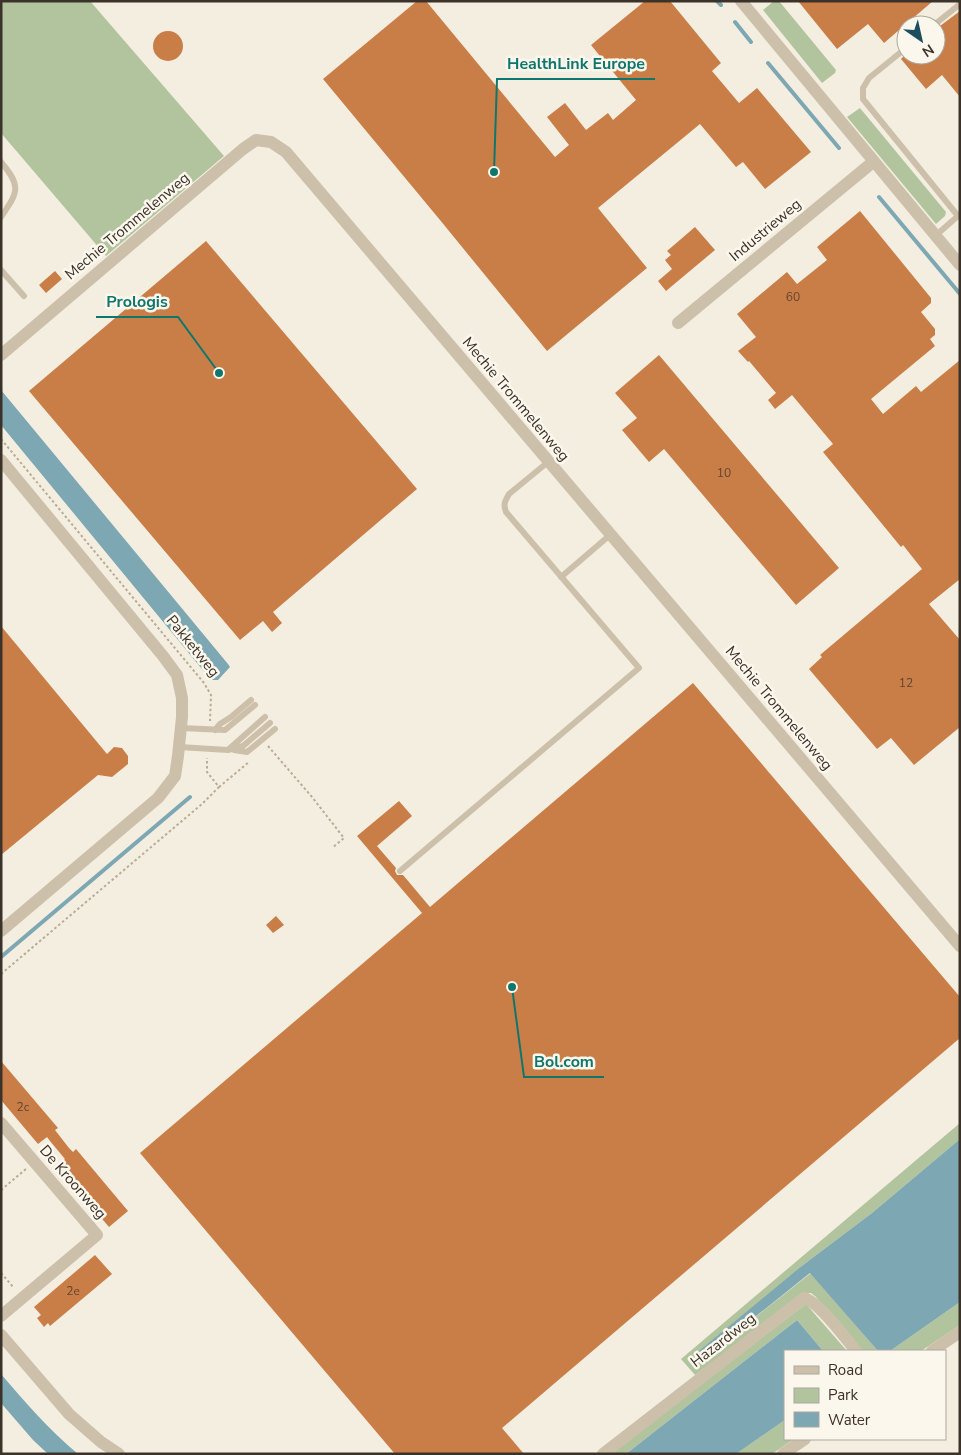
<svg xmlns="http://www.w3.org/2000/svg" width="961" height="1455" font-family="'Nunito Sans',sans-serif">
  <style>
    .green { fill: #b1c49e }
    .water { fill: #7da7b3 }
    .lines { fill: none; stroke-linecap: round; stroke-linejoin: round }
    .stream { stroke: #7da7b3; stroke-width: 4 }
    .building { fill: #ca7e47 }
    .path { stroke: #b9ab94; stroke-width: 2; stroke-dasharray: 2.5 2.5; stroke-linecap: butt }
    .service { stroke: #cdc0aa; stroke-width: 6 }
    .minor { stroke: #cdc0aa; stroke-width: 12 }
    .tertiary { stroke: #cdc0aa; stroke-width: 12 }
    .labels { text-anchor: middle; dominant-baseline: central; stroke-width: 5; stroke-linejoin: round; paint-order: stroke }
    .number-label { font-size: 12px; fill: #5f4531 }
    .street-label { font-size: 15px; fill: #3b322a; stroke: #fbf7ed }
    .leader { fill: none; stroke: #0f766e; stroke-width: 2 }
    .callout-dot { fill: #0f766e; stroke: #fbf7ed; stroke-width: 2 }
    .callout-label { font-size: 16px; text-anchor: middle; font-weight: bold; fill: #0f766e; stroke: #fbf7ed; stroke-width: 5; stroke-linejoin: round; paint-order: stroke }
  </style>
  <rect width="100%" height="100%" fill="#f4eee0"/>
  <path class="green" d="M1,1h89l134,155 -118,100 -105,-123z
    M774,1h5l57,69 -1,3 -13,10 -59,-73z
    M860,108l86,104 -1,4 -9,8 -89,-107z
    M960,1123v16l-88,74 -69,52 -98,92 106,-84 67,78h-17l-45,-54 -5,-4 -7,1 -109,81 -14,-16z
    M960,1302v23l-39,26h-31z
    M806,1304l41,47h-24l-26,-31 -171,134h-17z
    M785,1420v19h9l-22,15h-36z"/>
  <path class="water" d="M1,390l227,274 2,3 -12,13h-7l-210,-255z
    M960,1139v163l-70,49h-12l-68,-78 -105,84 -6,-6 104,-86 69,-52z
    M797,1320l26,31h-38v69l-49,34h-110z
    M1,1374c24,28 48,56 77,80h-30l-15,-14 -32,-37z"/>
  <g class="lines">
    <path class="stream" d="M717,1l4,4
      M735,22l16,20
      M768,63l71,85
      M879,197l81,97
      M1,957l189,-160"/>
  </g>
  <path class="building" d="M417,1h9l129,156 14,-12 -22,-28 18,-14 21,27 22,-17 5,7 23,-20 -45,-55 54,-44h25l51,62 -9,8 27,32 18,-15 54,64 -46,37 -22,-27 -7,5 -36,-43 -102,84 49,60 -100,83 -107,-131 -117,-141z
    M798,1h135l-49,42 -16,-19 -31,25z
    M960,11v86l-18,-22 -16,14 -25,-30 4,-4h31v-26z
    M153 46a15 15 0 1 1 30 0a15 15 0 1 1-30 0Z
    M860,211l71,87v5l-10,9 14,17v6l-5,4 5,7 -64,53 12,15 33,-28 5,6 39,-32v219l-31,25 31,36v87l-46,38 -23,-27 -14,11 -68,-80 13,-12 -2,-2 102,-86 -19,-24 -2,2 -78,-95 10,-8 -41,-49 -17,14 -7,-9 8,-7 -27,-32 -1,1 -10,-11 18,-14 -19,-23 50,-42 10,12 30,-24 -10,-13z
    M695,227l20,23 -49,41 -8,-10 14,-12 -7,-9 6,-5 -4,-4z
    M206,241l211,248 -144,123 9,11 -10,9 -9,-11 -23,19 -211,-249z
    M55,271l7,8 -16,14 -7,-8z
    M659,355l180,213 -43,37 -132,-156 -15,13 -27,-32 15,-12 -22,-25z
    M1,626l106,128 7,-7 8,1 6,8v8l-16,13 -14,-2 -97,80z
    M693,683l267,314v41l-458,390 22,26h-129l-255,-301 282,-240 -65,-77 42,-35 13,15 -35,30 19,22 -1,3 2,4h6l27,32z
    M276,916l8,9 -11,8 -7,-8z
    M1,1061l57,67 -3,2 14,18 4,4 3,-3 52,62 -19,16 -52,-61 8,-7 -15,-18 -3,-4 -9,7 -37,-44z
    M95,1255l17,19 -62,52 -2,-3 -4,4 -7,-9 4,-3 -7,-8z"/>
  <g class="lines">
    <path class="path" d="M1,439l203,244 7,12 -1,26
      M268,746l44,51 32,41 -12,10
      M219,787l30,-25
      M1,974l201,-170 17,-17 -12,-15v-14
      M1,1190l25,-21
      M1,1273l13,15"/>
    <path class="service" d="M934,25l26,-21
      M906,48l-37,30 -6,10v11l95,117 -23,20
      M1,162c21,25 17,30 0,55
      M1,270l23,26
      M561,577l49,-42
      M181,728l44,2 30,-25
      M215,730l5,-6 11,-7 20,-17
      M179,747l49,3 15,-4 27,-23
      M229,749l36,-32
      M234,750l13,2 28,-23
      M400,871l239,-203 -133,-156c-3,-8 -1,-11 3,-18l39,-32"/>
    <path class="minor" d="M678,323l195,-161
      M1,355l242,-206 13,-9 15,2 15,10 674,794
      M1,460l162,196 14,19 5,23v19l-4,39 -3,20 -17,22 -157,133
      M1,1123l96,112 -96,81
      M1,1335l68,79 32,28 18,12
      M603,1454l201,-156c14,3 42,41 52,53"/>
    <path class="tertiary" d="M741,1l219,264
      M932,1351l28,-19
      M783,1454l22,-15"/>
  </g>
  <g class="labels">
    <g class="number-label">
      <text x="793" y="297">60</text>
      <text x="724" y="473">10</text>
      <text x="906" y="683">12</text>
      <text x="23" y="1107">2c</text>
      <text x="73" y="1291">2e</text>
    </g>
    <g class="street-label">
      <text transform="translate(127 226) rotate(-40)">Mechie Trommelenweg</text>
      <text transform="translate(765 230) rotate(-40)">Industrieweg</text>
      <text transform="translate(516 399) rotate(50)">Mechie Trommelenweg</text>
      <text transform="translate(193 646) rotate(51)">Pakketweg</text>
      <text transform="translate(779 708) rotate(50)">Mechie Trommelenweg</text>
      <text transform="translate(73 1182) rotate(49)">De Kroonweg</text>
      <text transform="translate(723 1340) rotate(-38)">Hazardweg</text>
    </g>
  </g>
  <path class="leader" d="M494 172L497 79H655M219 373L178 317H96M512 987L524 1077H604"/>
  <g class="callout-dot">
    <circle cx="494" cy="172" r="5"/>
    <circle cx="219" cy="373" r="5"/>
    <circle cx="512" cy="987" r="5"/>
  </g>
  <g class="callout-label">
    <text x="576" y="69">HealthLink Europe</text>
    <text x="137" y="307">Prologis</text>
    <text x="564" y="1067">Bol.com</text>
  </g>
  <rect width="961" height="1455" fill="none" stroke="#3b322a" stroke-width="5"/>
  <rect x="784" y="1350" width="162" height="90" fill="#fbf7ed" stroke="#aea89f"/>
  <rect x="794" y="1366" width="25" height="8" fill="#cdc0aa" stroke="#aea89f"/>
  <text x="828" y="1375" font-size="15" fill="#3b322a">Road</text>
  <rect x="794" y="1388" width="25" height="15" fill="#b1c49e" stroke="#aea89f"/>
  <text x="828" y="1400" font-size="15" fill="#3b322a">Park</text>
  <rect x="794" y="1412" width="25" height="15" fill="#7da7b3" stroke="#aea89f"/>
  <text x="828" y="1425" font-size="15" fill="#3b322a">Water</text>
  <g transform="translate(921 40) rotate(146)"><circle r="24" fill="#fbf7ed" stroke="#aea89f"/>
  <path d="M0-4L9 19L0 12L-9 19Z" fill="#1d4e5e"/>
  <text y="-8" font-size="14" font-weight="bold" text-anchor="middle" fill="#3b322a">N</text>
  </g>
</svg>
